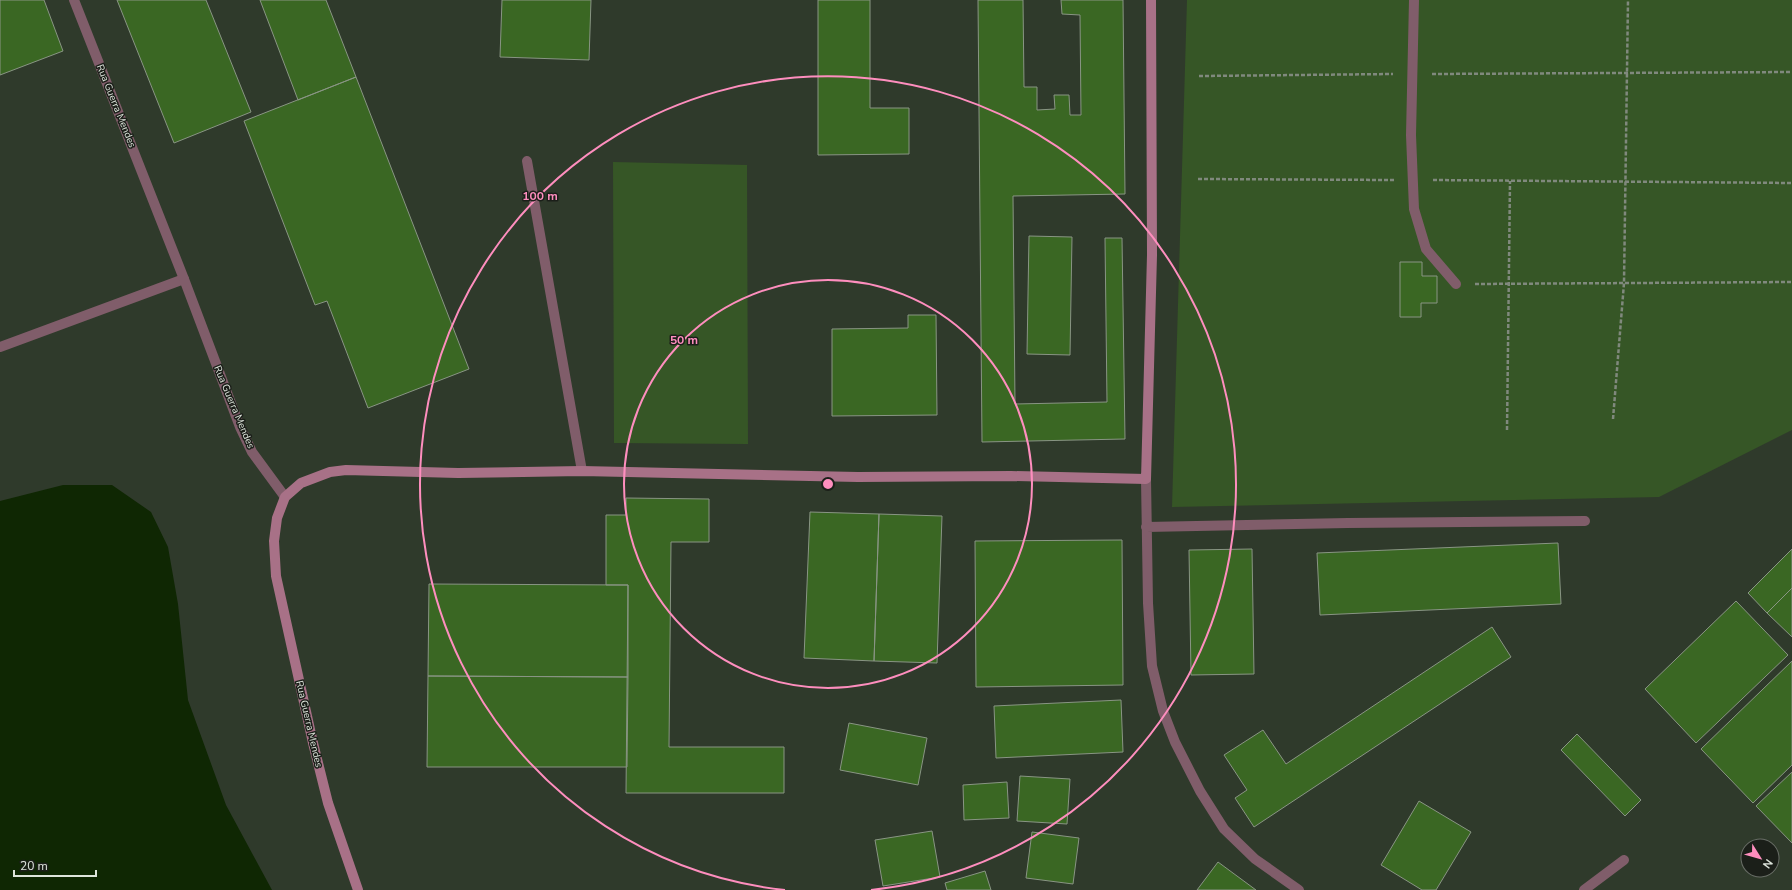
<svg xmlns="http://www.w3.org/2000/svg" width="1792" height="890" font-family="'Nunito Sans',sans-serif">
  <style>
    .green { fill: #365626 }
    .water { fill: #0f2703 }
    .building { fill: #3a6723; stroke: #899584 }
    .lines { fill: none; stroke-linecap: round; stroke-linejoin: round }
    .path { stroke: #80897d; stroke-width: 2.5; stroke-dasharray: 4 2; stroke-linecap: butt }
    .lane { stroke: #805d6a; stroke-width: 10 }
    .street { stroke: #805d6a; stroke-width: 10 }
    .secondary { stroke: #a87187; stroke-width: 10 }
    .ring { fill: none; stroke: #fe8ebe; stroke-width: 2 }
    .labels { text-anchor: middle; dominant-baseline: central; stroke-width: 3; stroke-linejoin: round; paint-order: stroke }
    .street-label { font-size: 10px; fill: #dee5dc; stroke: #1b1f19 }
    .centre { fill: #fe8ebe; stroke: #1b1f19; stroke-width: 2 }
    .ring-label { font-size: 12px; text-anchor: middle; font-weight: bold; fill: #fe8ebe; stroke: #1b1f19; stroke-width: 3; stroke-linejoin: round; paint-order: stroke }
  </style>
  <rect width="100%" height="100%" fill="#2f3a2b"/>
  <path class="green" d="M1187,0h605v430l-133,67 -487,10z
    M613,162l134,3 1,279 -134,-1z"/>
  <path class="water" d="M63,485h49l39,27 17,35 10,57 10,96 38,105 46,85h-272v-389z"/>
  <path class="building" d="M0,0h44l19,51 -63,24z
    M117,0h89l45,112 -77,31z
    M260,0h66l30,77 -58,23z
    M502,0h89l-2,60 -89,-3z
    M818,0h52v108h39v46l-91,1z
    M978,0h45l1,87h13v23l18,-1 -1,-14h15l1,20h11l-1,-100 -18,-1 -1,-14h62l2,194 -112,2 2,208 92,-2 -2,-164h17l3,201 -143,3z
    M356,77l113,292 -101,39 -41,-107 -12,4 -71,-184z
    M1029,236l43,1 -2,118 -43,-1z
    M1400,262h22v14h15v27h-16v14h-21z
    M908,315h28l1,100 -105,1v-87l76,-1z
    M626,498l83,1v43h-38l-2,205h115v46h-158l2,-208h-22v-70h20z
    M810,512l69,2 -5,147 -70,-3z
    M879,514l63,2 -5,147 -63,-2z
    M1122,540l1,145 -147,2 -1,-146z
    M1558,543l3,61 -241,11 -3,-62z
    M1252,549l2,125 -63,1 -2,-125z
    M1792,549v39l-25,25 -19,-20z
    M429,584l199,1v92l-200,-1z
    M1792,588v49l-25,-24z
    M1736,601l52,54 -92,88 -51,-54z
    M1492,627l19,30 -257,170 -19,-29 12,-8 -23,-35 39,-25 23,34z
    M1792,661v104l-39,38 -52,-54z
    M428,676l200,1 -1,90h-200z
    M1121,700l2,52 -127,6 -2,-52z
    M849,723l78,15 -9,47 -78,-15z
    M1577,734l64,66 -16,16 -64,-66z
    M1792,772v71l-36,-37z
    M1020,776l50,3 -3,45 -50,-3z
    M1007,782l2,36 -45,2 -1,-35z
    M1419,801l52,31 -35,58h-14l-41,-25z
    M932,831l8,46 -57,9 -8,-46z
    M1032,832l47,6 -6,46 -47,-6z
    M1218,862l38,28h-59z
    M985,871l6,19h-44l-2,-7z"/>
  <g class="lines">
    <path class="path" d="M1432,74l360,-2
      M1199,76l194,-2
      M1198,179l196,1
      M1433,180l359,3
      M1475,284l317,-2
      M1613,419l11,-136 4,-283
      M1507,430l3,-249"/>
    <path class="lane" d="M1414,0l-3,135 3,74 12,40 30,35
      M527,161l55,310
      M0,347l184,-68
      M1146,479l2,124 4,63 11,45 12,31 25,49 24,38 31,30 44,31
      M1146,527l202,-4 237,-2
      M1584,890l40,-30"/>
    <path class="street" d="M74,0l110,279 56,148 12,25 33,45"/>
    <path class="secondary" d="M358,890l-30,-87 -15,-60 -37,-167 -2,-35 3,-23 8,-21 16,-14 29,-11 16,-2 112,3 124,-2 276,6 153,-1 135,3 6,-224 -1,-255"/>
  </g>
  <g class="ring">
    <circle cx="828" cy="484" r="204"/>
    <path d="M785 890A408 408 0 1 1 871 890"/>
  </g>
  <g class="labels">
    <g class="street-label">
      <text transform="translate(116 106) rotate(68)">Rua Guerra Mendes</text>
      <text transform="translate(234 407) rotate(67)">Rua Guerra Mendes</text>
      <text transform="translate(309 724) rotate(77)">Rua Guerra Mendes</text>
    </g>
  </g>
  <circle cx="828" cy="484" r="6" class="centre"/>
  <g class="ring-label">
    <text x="540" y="200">100 m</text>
    <text x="684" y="344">50 m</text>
  </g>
  <g transform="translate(1760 858) rotate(127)"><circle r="19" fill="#1b1f19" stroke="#696e67"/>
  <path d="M0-3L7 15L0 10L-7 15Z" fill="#fe8ebe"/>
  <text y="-6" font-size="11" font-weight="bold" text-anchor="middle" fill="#dee5dc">N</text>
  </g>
  <path d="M14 870v6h82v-6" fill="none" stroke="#dee5dc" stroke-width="2"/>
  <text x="20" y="870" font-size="12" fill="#dee5dc" stroke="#1b1f19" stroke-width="3" paint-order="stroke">20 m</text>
</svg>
